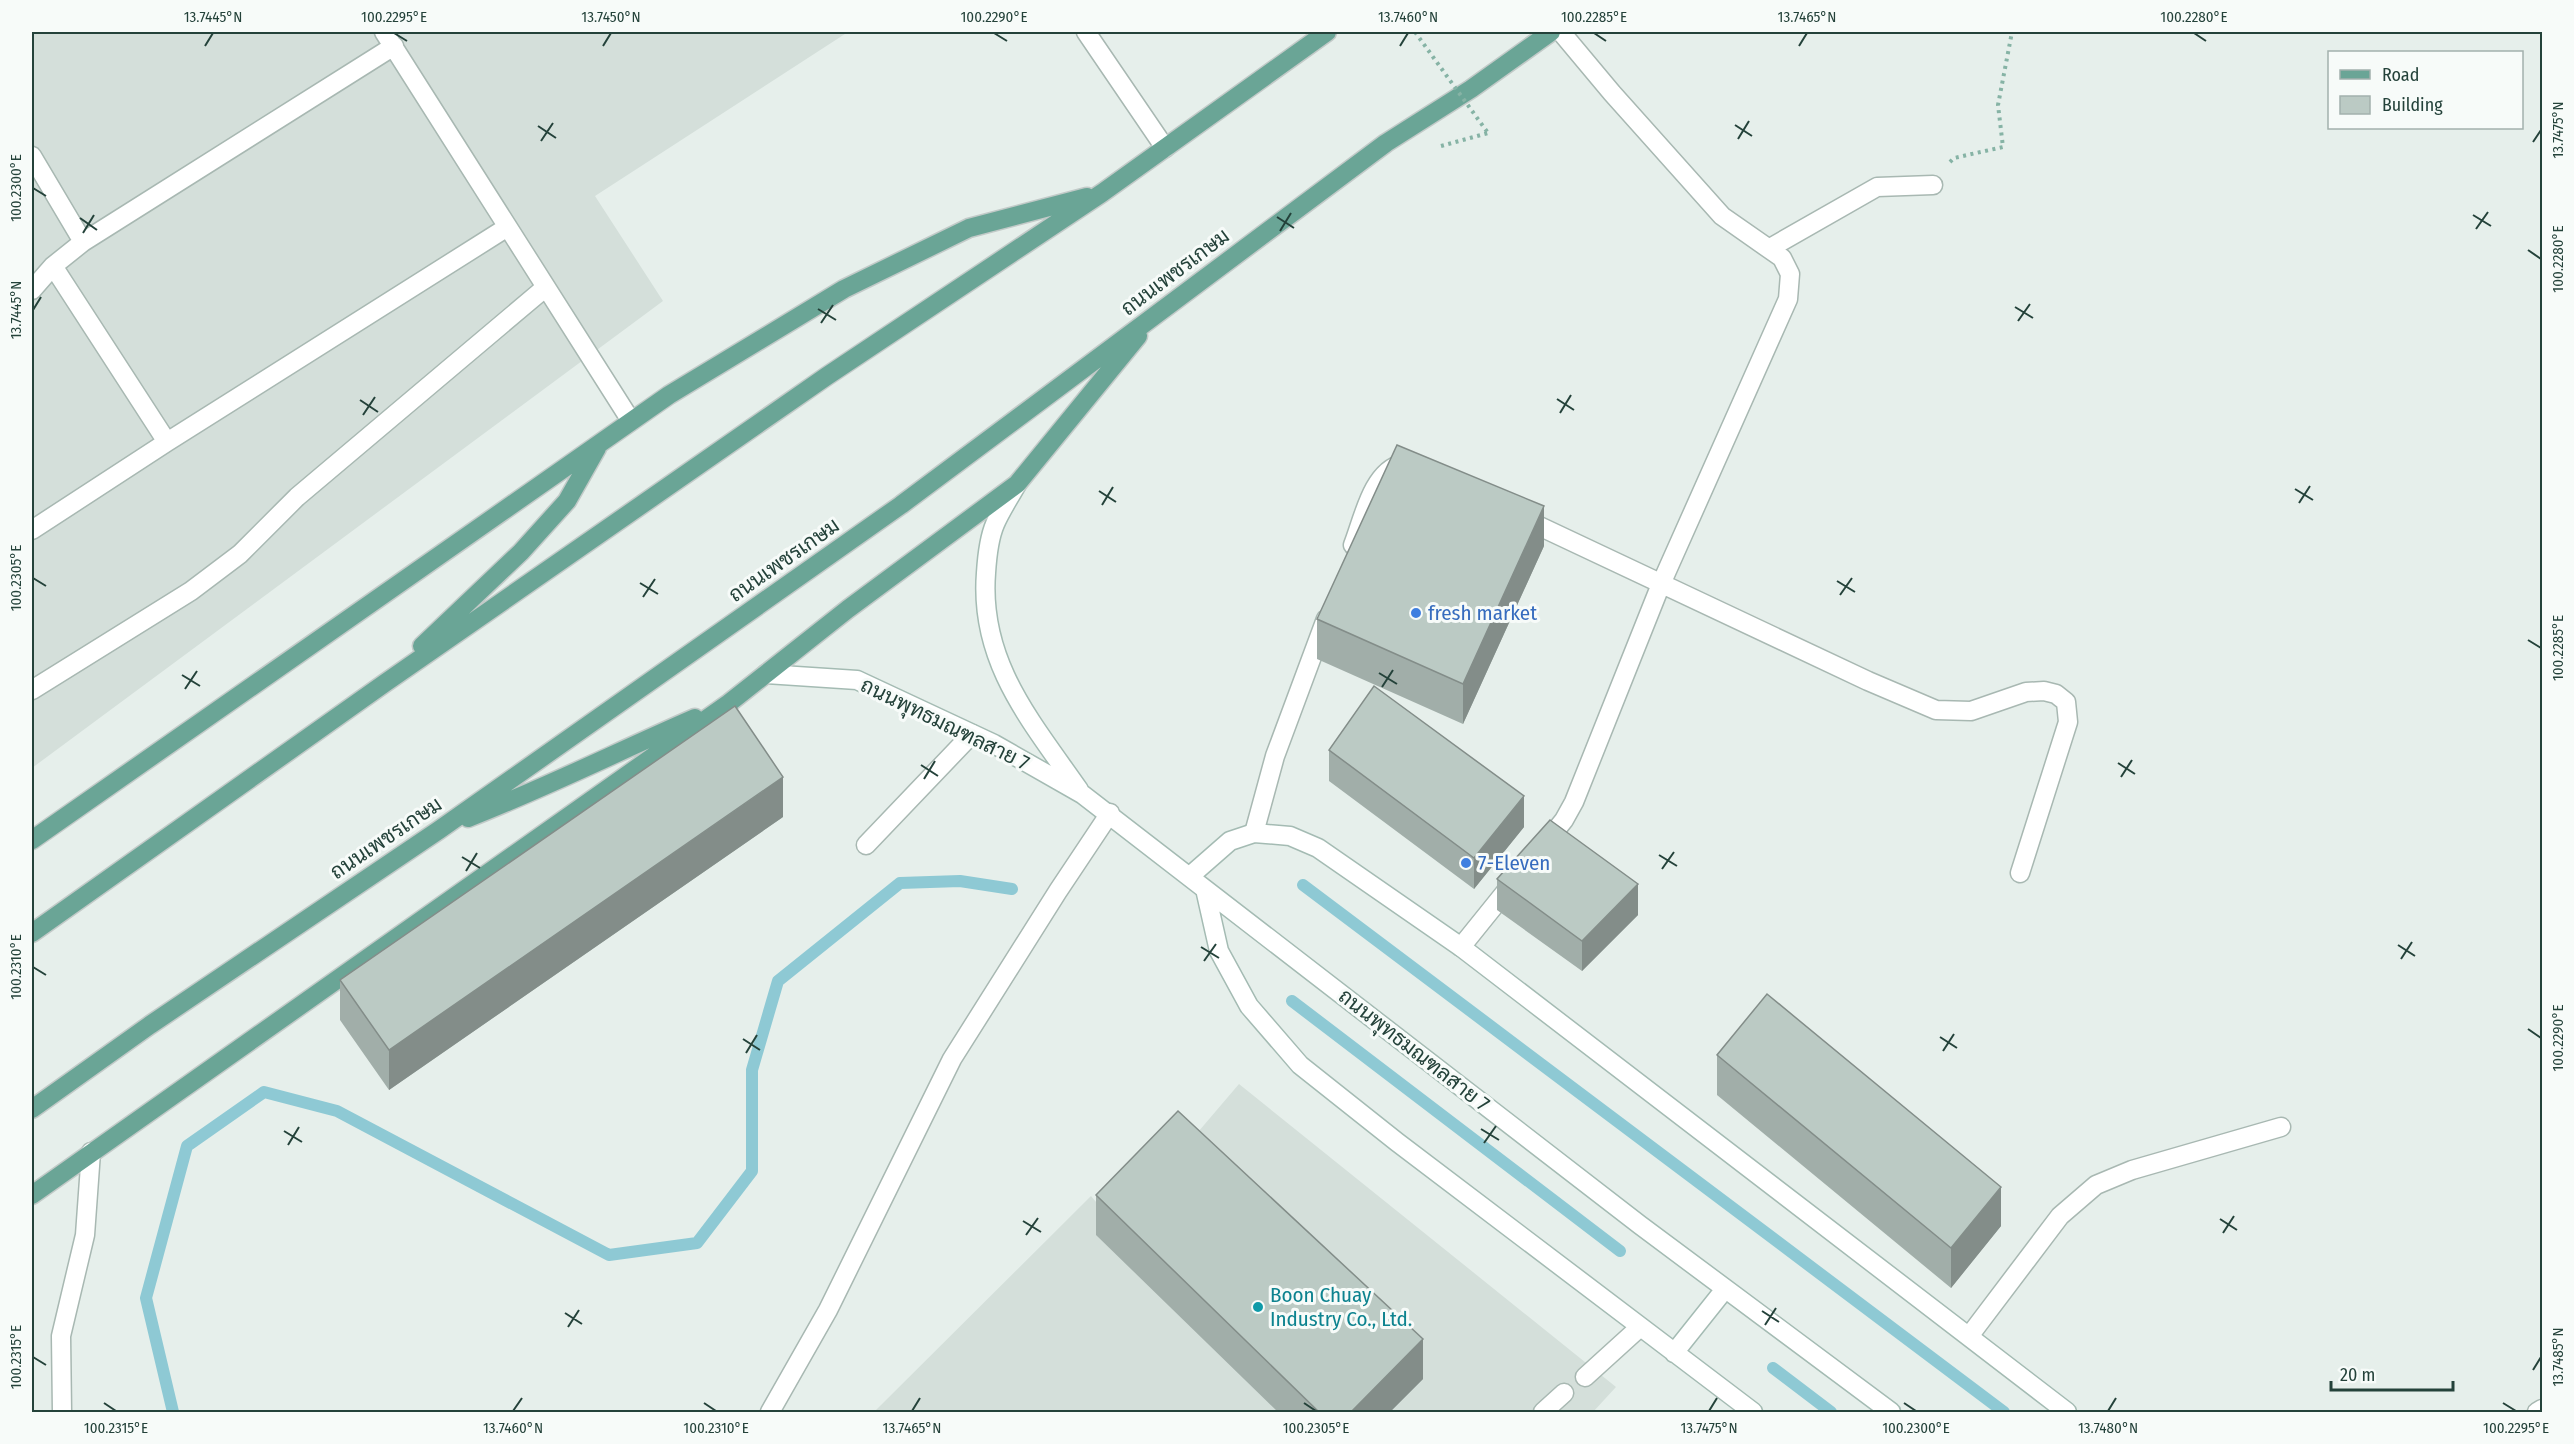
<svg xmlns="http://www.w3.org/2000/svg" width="2574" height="1444" font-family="'Fira Sans Condensed',Sarabun,sans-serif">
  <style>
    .built { fill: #d4dfda }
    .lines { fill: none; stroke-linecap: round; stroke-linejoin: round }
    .stream { stroke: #8ec9d4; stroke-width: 12 }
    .lane-casing { stroke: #a8b8b2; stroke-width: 21 }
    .street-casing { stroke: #a8b8b2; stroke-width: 21 }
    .secondary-casing { stroke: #a4bbb3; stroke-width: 21 }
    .primary-casing { stroke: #c2cac8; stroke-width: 21 }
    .path { stroke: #86b3a5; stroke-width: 4; stroke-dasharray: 3 4.5; stroke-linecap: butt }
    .lane { stroke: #fff; stroke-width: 18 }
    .street { stroke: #fff; stroke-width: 18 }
    .secondary { stroke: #fff; stroke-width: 18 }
    .primary { stroke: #6aa596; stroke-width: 18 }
    .path-bridge { stroke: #86b3a5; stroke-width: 4; stroke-dasharray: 3 4.5; stroke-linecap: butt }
    .wall { fill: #a1aea9 }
    .shaded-wall { fill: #838d89 }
    .building { fill: #bbcac4; stroke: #838d89; stroke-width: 1.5 }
    .ticks { fill: none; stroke: #24423a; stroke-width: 2 }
    .shop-dot { fill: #3f7fe0; stroke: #f7fbf9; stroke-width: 2 }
    .culture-dot { fill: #0f9aa8; stroke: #f7fbf9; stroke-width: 2 }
    .labels { text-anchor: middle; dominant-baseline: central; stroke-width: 6; stroke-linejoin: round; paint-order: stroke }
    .street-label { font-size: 21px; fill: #24423a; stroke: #f7fbf9 }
    .shop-label { font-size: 21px; fill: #366cbe; stroke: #f7fbf9; text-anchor: start }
    .culture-label { font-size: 21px; fill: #0d838f; stroke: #f7fbf9; text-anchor: start }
    .neatline { fill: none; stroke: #24423a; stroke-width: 2 }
    .ticks-label { font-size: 15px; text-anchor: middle; fill: #24423a }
  </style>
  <rect width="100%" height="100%" fill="#e6efeb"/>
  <path class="built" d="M32,32h816l-253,164 68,105 -631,467z
    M1239,1084l377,303 -23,25h-719l217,-216 26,31z"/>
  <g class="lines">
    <path class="stream" d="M1303,885l701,527
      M1292,1001l328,250
      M1773,1368l58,44
      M173,1412l-27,-114 41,-152 77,-54 73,19 272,144 88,-12 55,-72v-101l26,-89 122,-98 60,-2 52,8"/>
    <g class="lane-casing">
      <path id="lane" d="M384,32l247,389
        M32,156l51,86
        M53,266l114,176
        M32,290l21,-24 30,-24 311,-196
        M32,530l135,-88 339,-214
        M32,690l159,-99 49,-37 57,-57 249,-210
        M866,845l106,-111
        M1585,1377l54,-49
        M62,1412l-1,-76 24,-101 6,-83
        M1543,1412l21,-19"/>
    </g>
    <g class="street-casing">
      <path id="street" d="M1086,32l79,116
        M1770,248l107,-61 56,-2
        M1522,518l346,163 68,29 35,1 55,-19 18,-1 12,3 10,8 2,20 -48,151
        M1353,545c10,-25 19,-74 49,-81
        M1254,833l21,-77 51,-137
        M1544,845l20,-25 10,-18 87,-218 127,-285 2,-25 -8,-16 -60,-42 -110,-123 -51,-61
        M1461,947l50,-62
        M1970,1335l90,-119 36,-31 36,-15 149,-43
        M770,1412l58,-102 124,-251 106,-168 52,-78
        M2537,1412l5,-3"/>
    </g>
    <g class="secondary-casing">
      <path id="secondary" d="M1017,484c-7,13 -16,26 -22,40 -6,14 -8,33 -9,49 -7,89 45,148 93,217
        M766,674l91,6 137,64 88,50 558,431 251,187
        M1190,876l40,-35 24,-8 36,3 28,12 143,99 606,465
        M1205,889l14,62 30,55 51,59 97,77 356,270
        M1674,1353l51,-64"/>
    </g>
    <g class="primary-casing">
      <path id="primary" d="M422,646l99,-94 46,-51 30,-53
        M468,818c77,-30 151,-67 227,-100
        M32,840l637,-445 175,-106 125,-61 118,-31
        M32,933l353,-250 442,-307 275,-183 225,-161
        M32,1109l118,-84 289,-195 462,-325 485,-362 85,-54 80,-57
        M32,1195l697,-492 119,-94 169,-125 121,-148"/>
    </g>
    <path class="path" d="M1441,146l47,-13
      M1950,162l4,-4 49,-11 -5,-42 14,-73"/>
    <use href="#lane" class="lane"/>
    <use href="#street" class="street"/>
    <use href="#secondary" class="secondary"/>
    <use href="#primary" class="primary"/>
    <path class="path-bridge" d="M1415,32l73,101"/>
  </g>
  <path class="wall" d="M1544,546l-81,178 -146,-65v-40z
    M1329,750l195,77 -50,62 -145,-108z
    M783,817l-394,273 -49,-70v-40z
    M1497,879l141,36 -56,56 -85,-61z
    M1717,1055l284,171 -50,62 -234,-193z
    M1096,1195l327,184 -34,34h-110l-183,-178z"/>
  <path class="shaded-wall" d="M1544,506v40l-81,178v-40z
    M783,777v40l-394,273v-40z
    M1524,796v31l-50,62v-31z
    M1638,884v31l-56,56v-30z
    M2001,1187v39l-50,62v-40z
    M1423,1339v40l-34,34h-39z"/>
  <path class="building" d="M1397,445l147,61 -81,178 -146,-65z
    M1374,686l150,110 -50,62 -145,-108z
    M735,706l48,71 -394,273 -49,-70z
    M1550,820l88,64 -56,57 -85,-62z
    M1767,994l234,193 -50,61 -234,-193z
    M1178,1111l245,228 -73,74h-30l-224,-218z"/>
  <path class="ticks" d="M394,33l13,8M994,33l13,8M1594,33l12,8M2194,33l12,8M205,46l8,-13M603,46l8,-13M1400,46l8,-13M1799,46l8,-13M1735,125l17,11M538,126l18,12M1738,139l11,-18M541,141l12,-18M2533,142l8,-12M33,188l13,8M2473,215l18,11M1277,217l17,11M80,218l17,12M2476,229l12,-17M1280,231l11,-18M83,233l11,-18M2528,250l13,9M2015,307l18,11M818,309l18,11M33,310l8,-13M2018,321l12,-17M821,323l12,-18M1557,399l17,11M360,400l18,12M1560,413l11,-18M363,415l12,-18M2295,489l18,11M1099,491l17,11M2299,503l11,-17M1102,505l11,-18M33,578l13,8M1837,581l18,11M640,583l18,11M1840,595l12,-17M643,597l12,-18M2528,640l13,8M1379,673l18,11M182,675l18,11M1382,687l11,-17M185,689l12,-18M2118,763l17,11M921,765l17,11M2121,777l11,-17M924,779l11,-18M1659,855l18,11M462,857l18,11M1662,869l12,-17M466,871l11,-18M2398,945l17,11M1201,947l18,11M2401,959l11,-17M1204,961l12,-17M33,967l13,8M2528,1029l13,9M1940,1037l17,11M743,1039l17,11M1943,1051l11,-17M746,1053l11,-18M1481,1129l18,11M284,1131l18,11M1484,1143l12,-17M288,1145l11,-18M2220,1219l17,11M1023,1221l18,11M2223,1233l11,-17M1026,1235l12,-17M1762,1311l17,11M565,1313l17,11M1765,1325l11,-17M568,1327l11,-17M33,1357l13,8M2533,1370l8,-13M104,1403l12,8M704,1403l12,8M1304,1403l12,8M1904,1403l12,8M2503,1403l13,8M513,1411l9,-13M912,1411l8,-13M1709,1411l8,-13M2108,1411l8,-13"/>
  <g class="shop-dot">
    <circle cx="1416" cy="613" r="6"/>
    <circle cx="1466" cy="863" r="6"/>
  </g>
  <circle class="culture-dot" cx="1258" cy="1307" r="6"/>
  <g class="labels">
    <g class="street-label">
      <text transform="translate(1175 272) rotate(-37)">ถนนเพชรเกษม</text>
      <text transform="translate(784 560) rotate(-35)">ถนนเพชรเกษม</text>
      <text transform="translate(945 724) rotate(26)">ถนนพุทธมณฑลสาย 7</text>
      <text transform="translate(386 838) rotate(-34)">ถนนเพชรเกษม</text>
      <text transform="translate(1414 1050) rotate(38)">ถนนพุทธมณฑลสาย 7</text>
    </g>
    <g class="shop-label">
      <text x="1428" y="613">fresh market</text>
      <text x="1478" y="863">7-Eleven</text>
    </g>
    <g class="culture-label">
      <text x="1270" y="1295">Boon Chuay<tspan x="1270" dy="24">Industry Co., Ltd.</tspan></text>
    </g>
  </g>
  <rect width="2574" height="1444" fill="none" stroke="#f7fbf9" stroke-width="66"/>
  <rect x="2328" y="51" width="195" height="78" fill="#f7fbf9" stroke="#a3b1ad" stroke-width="1.5"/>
  <rect x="2340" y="70" width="30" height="9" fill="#6aa596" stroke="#a3b1ad" stroke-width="1.5"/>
  <text x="2382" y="81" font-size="18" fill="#24423a">Road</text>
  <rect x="2340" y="96" width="30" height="18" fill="#bbcac4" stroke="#a3b1ad" stroke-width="1.5"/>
  <text x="2382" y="111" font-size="18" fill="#24423a">Building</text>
  <path d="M2331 1381v9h122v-9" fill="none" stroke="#24423a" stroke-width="3"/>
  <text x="2340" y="1381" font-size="18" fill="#24423a" stroke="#f7fbf9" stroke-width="4.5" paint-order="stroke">20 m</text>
  <rect x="33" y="33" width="2508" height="1378" class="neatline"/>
  <g class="ticks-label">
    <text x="213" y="22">13.7445°N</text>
    <text x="394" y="22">100.2295°E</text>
    <text x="611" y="22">13.7450°N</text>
    <text x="994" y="22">100.2290°E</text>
    <text x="1408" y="22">13.7460°N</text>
    <text x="1594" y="22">100.2285°E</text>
    <text x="1807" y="22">13.7465°N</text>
    <text x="2194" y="22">100.2280°E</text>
    <text transform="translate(2558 130) rotate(-90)" y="5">13.7475°N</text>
    <text transform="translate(16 188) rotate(-90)" y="5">100.2300°E</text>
    <text transform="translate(2558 259) rotate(-90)" y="5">100.2280°E</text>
    <text transform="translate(16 310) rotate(-90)" y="5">13.7445°N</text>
    <text transform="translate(16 578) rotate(-90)" y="5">100.2305°E</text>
    <text transform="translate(2558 648) rotate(-90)" y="5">100.2285°E</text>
    <text transform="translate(16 967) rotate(-90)" y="5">100.2310°E</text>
    <text transform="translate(2558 1038) rotate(-90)" y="5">100.2290°E</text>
    <text transform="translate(16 1357) rotate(-90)" y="5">100.2315°E</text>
    <text transform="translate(2558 1357) rotate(-90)" y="5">13.7485°N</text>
    <text x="116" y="1433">100.2315°E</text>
    <text x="513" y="1433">13.7460°N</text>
    <text x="716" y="1433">100.2310°E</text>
    <text x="912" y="1433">13.7465°N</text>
    <text x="1316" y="1433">100.2305°E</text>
    <text x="1709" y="1433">13.7475°N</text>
    <text x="1916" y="1433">100.2300°E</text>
    <text x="2108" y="1433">13.7480°N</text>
    <text x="2516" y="1433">100.2295°E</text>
  </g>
</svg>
